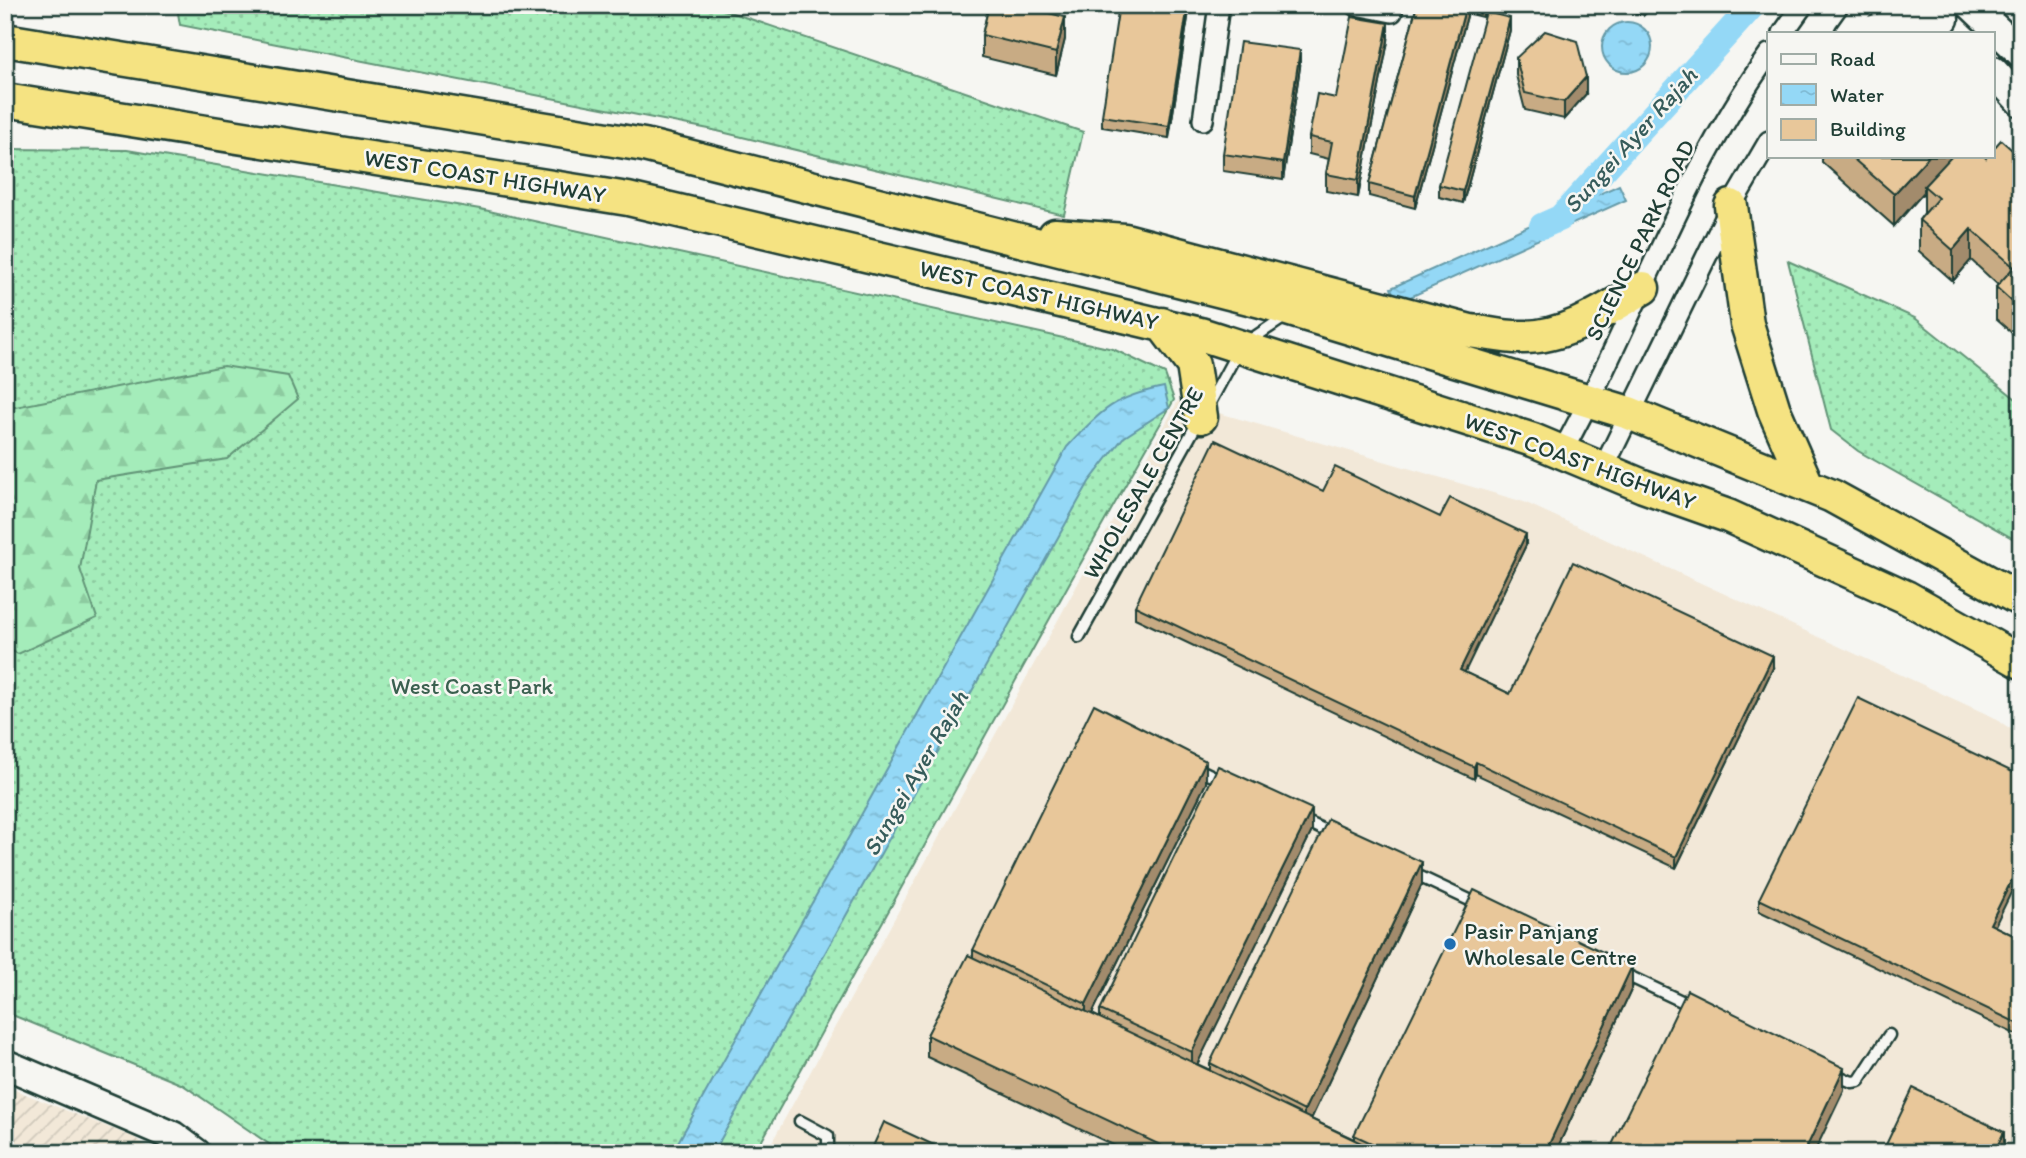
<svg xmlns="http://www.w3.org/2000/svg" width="2026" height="1158" font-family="Itim,sans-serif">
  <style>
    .built { fill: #f2e8d8 }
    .industrial { fill: url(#industrial-furrows) }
    .grass { fill: url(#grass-dots); stroke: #629477; stroke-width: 2 }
    .forest { fill: url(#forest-firs); stroke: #629477; stroke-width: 2 }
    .water { fill: url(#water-ripples); stroke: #659aa8; stroke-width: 2 }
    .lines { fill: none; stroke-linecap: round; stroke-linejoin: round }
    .canal { stroke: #94d8f6; stroke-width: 26 }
    .service-casing { stroke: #1f3d34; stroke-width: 15 }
    .minor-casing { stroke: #1f3d34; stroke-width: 24 }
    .secondary-casing { stroke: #1f3d34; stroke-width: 33 }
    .trunk-casing { stroke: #1f3d34; stroke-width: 37 }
    .service { stroke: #f6f6f2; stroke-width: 10 }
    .minor { stroke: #f6f6f2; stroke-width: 19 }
    .secondary { stroke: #f6f6f2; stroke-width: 28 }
    .trunk { stroke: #f5e382; stroke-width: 32 }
    .wall { fill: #c8ab84; stroke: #1f3d34; stroke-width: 2 }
    .shaded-wall { fill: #a28b6c; stroke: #1f3d34; stroke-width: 2 }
    .building { fill: #e8c79a; stroke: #1f3d34; stroke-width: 2 }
    .poi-dot { fill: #1f6fb2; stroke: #f6f6f2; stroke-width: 2.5 }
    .labels { text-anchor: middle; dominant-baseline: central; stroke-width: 5; stroke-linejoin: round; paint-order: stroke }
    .street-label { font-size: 23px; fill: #1f3d34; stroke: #f6f6f2 }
    .park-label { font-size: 23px; fill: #3a604f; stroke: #f6f6f2 }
    .poi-label { font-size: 23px; fill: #1f3d34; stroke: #f6f6f2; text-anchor: start }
    .water-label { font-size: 24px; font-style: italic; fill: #365c5b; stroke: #f6f6f2 }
  </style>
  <defs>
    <pattern id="industrial-furrows" width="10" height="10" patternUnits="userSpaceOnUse" patternTransform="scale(1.75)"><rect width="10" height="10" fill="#f2e8d8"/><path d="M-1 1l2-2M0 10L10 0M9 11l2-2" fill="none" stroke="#cfc8ba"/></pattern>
    <pattern id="grass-dots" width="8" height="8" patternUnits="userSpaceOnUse" patternTransform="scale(1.75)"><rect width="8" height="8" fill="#a4ecba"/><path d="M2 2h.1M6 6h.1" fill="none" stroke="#8dcba0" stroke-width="1.8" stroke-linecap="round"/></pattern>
    <pattern id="forest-firs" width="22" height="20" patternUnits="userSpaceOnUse" patternTransform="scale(1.75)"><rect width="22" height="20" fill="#a4ecba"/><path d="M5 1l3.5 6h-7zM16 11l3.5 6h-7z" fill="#8dcba0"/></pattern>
    <pattern id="water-ripples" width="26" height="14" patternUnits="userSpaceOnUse" patternTransform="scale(1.75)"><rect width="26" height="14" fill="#94d8f6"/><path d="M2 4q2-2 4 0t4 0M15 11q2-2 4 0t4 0" fill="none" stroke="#7fbad4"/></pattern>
  </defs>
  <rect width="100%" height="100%" fill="#f6f6f2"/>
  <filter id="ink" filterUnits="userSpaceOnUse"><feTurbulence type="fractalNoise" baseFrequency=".0143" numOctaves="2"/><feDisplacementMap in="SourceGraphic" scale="14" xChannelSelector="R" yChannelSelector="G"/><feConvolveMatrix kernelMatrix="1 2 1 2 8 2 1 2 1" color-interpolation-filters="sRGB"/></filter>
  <g filter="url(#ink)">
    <path class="built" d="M1178,401l346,101 469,215 28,19v417h-1255z"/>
    <path class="industrial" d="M5,1086l128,51 24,16h-152z"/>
    <path class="grass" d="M162,5h547l374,127 -19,83 -355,-86 -529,-104 -3,-18z
      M5,149l122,1 353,59 633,140 52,25 9,26 -104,182 -315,571h-473l-99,-68 -178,-73z
      M1788,261l127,57 106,85v140l-163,-92 -27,-21z"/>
    <path class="forest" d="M223,366l65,10 10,23 -71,60 -131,21 -16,89 17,49 -79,36 -13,-6v-239z"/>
    <path class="water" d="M1602 47a25 25 0 1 1 50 0a25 25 0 1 1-50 0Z
      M1619,185l7,15 -229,103 -6,-15z
      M1164,387l5,21 -46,30 -34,44 -376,671h-41l395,-706c35,-37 46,-50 97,-60z"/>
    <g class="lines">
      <path class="canal" d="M1542,226l18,-8 193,-213"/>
      <g class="service-casing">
        <path id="service" d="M1207,408l33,-61 46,-31
          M1079,637l120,-217
          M1194,767l31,15
          M1301,819l31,15
          M1412,873l68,32
          M1620,972l72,34
          M1832,1073l20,9 7,-1 30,-46
          M800,1121l28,15v17"/>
      </g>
      <g class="minor-casing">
        <path id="minor" d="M1356,5l36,7
          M1783,33l20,-28
          M1845,33l20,-28
          M1203,120l16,-115
          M1562,452c72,-130 120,-277 207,-398
          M1604,467l127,-261 38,-65"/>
      </g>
      <g class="secondary-casing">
        <path id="secondary" d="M1971,5l50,48
          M1863,33l21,-6 60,-8
          M1993,71l28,31
          M5,1064l168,72 23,17"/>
      </g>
      <g class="trunk-casing">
        <path id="trunk" d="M5,40l639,105 617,156 368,112 203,83 189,104
          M5,100l623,99 572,135 333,106 110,46 85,30 178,81 115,65
          M1731,206l16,118 27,86 33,75
          M1055,235l70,5 345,91c18,2 37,7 54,6 43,0 83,-28 119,-49
          M1162,324l31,41 8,52"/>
      </g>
      <use href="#service" class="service"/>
      <use href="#minor" class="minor"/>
      <use href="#secondary" class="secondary"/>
      <use href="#trunk" class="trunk"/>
    </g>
    <path class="wall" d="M989,5h45l-1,5 32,29 -9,36 -74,-18v-22z
      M1190,5l-21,133 -67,-11v-11z
      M1417,5h70l-4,12 -16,-4v3l-52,192 -46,-12v-12z
      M1605,5h49l-10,10z
      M1510,30l-47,173 -24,-6v-12z
      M1388,41l-30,156 -32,-6v-17l3,-15 -20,-5v-17l27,-39z
      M1516,58l70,36 -22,25 -39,-9 -9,-35z
      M1300,67l-17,113 -60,-9v-17z
      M1822,156h162l2,2h35v183l-25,-22v-32l2,-2 -27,-25 -18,21 -34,-30v-31l5,-7v-21l-30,34 -72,-64z
      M1323,491l117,26 86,28 -62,127 46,22 263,-26 -97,200 -200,-94 -2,5 -339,-161v-12z
      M1206,783l-114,231 8,4v-8l212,-179 -115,233 13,6v-7l212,-179 -111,235 43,20v-4l278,-147 -77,165h-425l-203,-96v-22l46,-78v-7z
      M1759,899l235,27 27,13v98l-262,-126z"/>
    <path class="shaded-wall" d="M1029,5h5l-6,26v-23z
      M1188,5h2l-21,133v-12z
      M1466,5l1,11 -52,192v-12z
      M1484,5h3l-4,12z
      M1644,5h10l-10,10z
      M1065,17v22l-9,36v-22z
      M1510,18v12l-47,173v-12z
      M1388,23v18l-30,156v-17z
      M1300,50v17l-17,113v-17z
      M1586,77v17l-22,25v-17z
      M1929,156h28l-33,30v6l-30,34v-32z
      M2021,175v32l-8,-23z
      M1971,229v31l-18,21v-31z
      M1526,534v11l-66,137v-12z
      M1773,656v12l-97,200v-11z
      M1206,761v22l-120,243v-22z
      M1476,762v12l-2,5v-12z
      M1312,809v22l-120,244v-23z
      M2021,861v11l-31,64v-12z
      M1422,862v22l-118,250v-23z
      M1632,966v22l-77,165h-10z
      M1844,1068v22l-30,63h-10z
      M2004,1132v21h-10z"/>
    <path class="building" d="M989,5h40l-1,3 37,9 -9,36 -74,-18z
      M1119,5h69l-19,121 -67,-10z
      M1417,5h49l-51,191 -46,-12z
      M1486,12l24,6 -47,173 -24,-6z
      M1352,17l36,6 -30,157 -32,-6 6,-32 -23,-5 8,-43 19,4z
      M1545,31l32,10 9,36 -22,25 -39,-9 -9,-35z
      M1240,42l60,8 -17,113 -60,-9z
      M2001,140l20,18v17l-8,9 8,7v119l-25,-23 18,-20 -43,-38 -18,21 -34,-30 19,-22 -14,-12 28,-30h32l2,2 1,-2h6v-7z
      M1850,156h79l-35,38z
      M1215,440l108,51 12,-24 105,50 10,-19 76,36 -66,136 50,24 63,-132 200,94 -97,201 -200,-95 -2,5 -339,-161z
      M1858,698l163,78v85l-31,63 31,15v86l-262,-126z
      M1094,704l112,57 -120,243 -113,-54z
      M1218,766l94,43 -120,243 -92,-42z
      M1328,819l94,43 -118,249 -94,-48z
      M1474,890l158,76 -87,187h-152l-39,-18z
      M968,955l414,198h-205l-250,-118z
      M1687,990l157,78 -40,85h-196z
      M1913,1088l91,44 -10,21h-112z
      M884,1122l67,31h-81z
      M2021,1142v11h-5z"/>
  </g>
  <circle class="poi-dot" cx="1450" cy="944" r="7"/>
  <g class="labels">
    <g class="street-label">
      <text transform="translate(485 176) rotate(9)">WEST COAST HIGHWAY</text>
      <text transform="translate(1640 240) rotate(-64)">SCIENCE PARK ROAD</text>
      <text transform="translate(1039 295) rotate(13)">WEST COAST HIGHWAY</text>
      <text transform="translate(1580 461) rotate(20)">WEST COAST HIGHWAY</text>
      <text transform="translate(1143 483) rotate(-60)">WHOLESALE CENTRE</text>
    </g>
    <g class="park-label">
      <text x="472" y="686">West Coast Park</text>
    </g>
    <g class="poi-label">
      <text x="1464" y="931">Pasir Panjang<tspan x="1464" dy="26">Wholesale Centre</tspan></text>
    </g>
    <g class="water-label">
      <text transform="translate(1630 140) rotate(-48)">Sungei Ayer Rajah</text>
      <text transform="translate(915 773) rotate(-60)">Sungei Ayer Rajah</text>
    </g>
  </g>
  <rect width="2026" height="1158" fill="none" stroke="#f6f6f2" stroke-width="28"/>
  <rect x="14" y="14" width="1998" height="1130" fill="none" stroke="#1f3d34" stroke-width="2.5" filter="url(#ink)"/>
  <rect x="1767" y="32" width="228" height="126" fill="#f6f6f2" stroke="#a0aca6" stroke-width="2"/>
  <rect x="1781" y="54" width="35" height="10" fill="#f6f6f2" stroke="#a0aca6" stroke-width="2"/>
  <text x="1830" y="66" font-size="21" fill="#1f3d34">Road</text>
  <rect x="1781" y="84" width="35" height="21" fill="url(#water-ripples)" stroke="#a0aca6" stroke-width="2"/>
  <text x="1830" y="102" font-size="21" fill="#1f3d34">Water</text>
  <rect x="1781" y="119" width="35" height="21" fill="#e8c79a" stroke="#a0aca6" stroke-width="2"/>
  <text x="1830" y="136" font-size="21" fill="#1f3d34">Building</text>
</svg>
